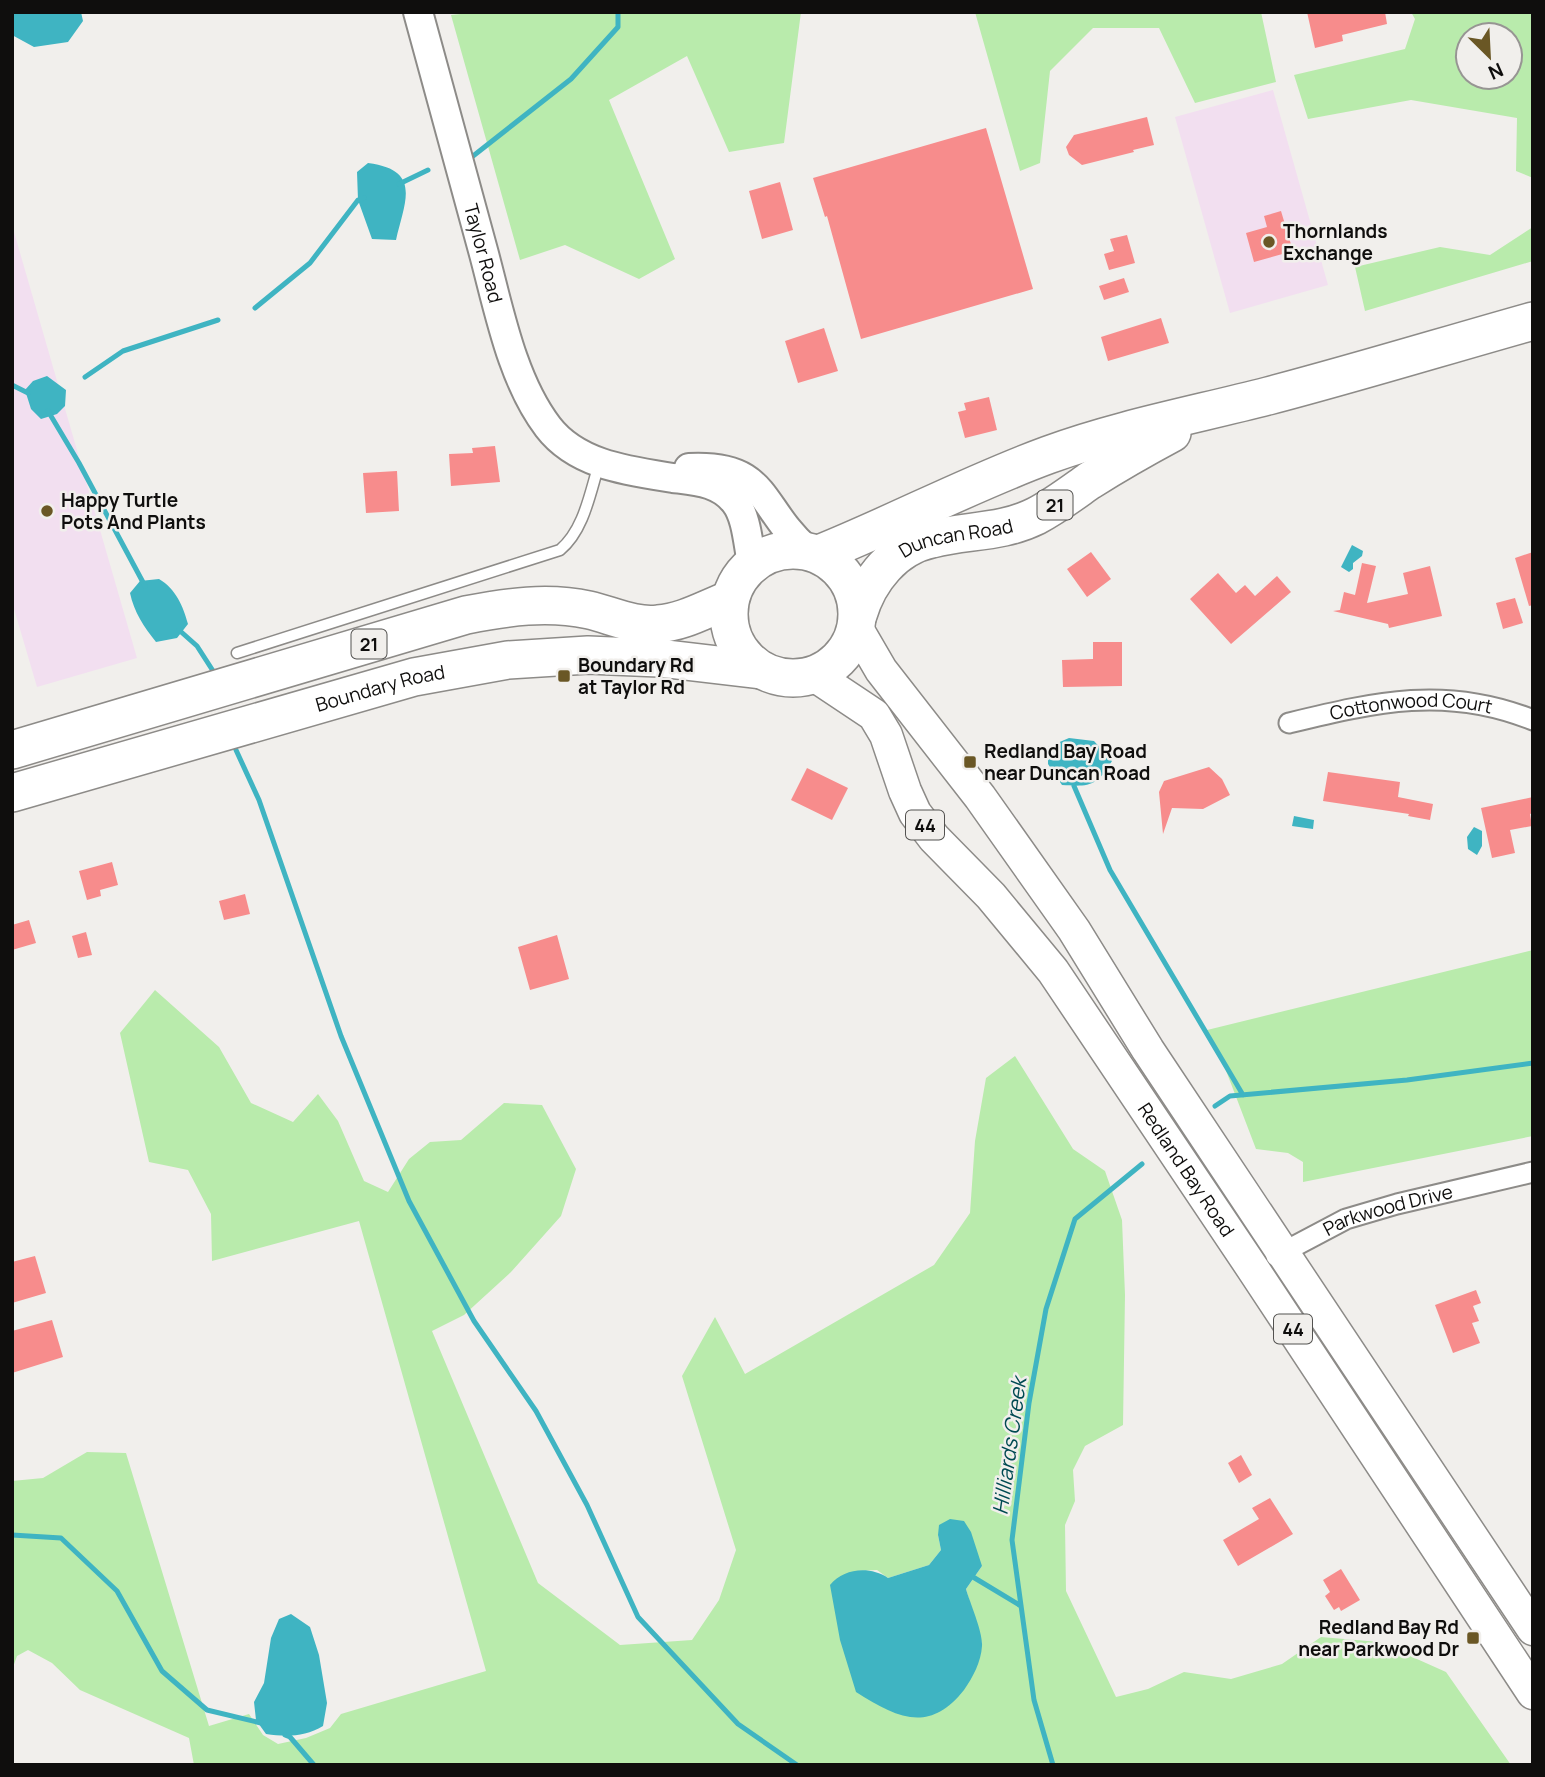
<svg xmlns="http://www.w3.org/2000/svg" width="1545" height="1777" font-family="Manrope,sans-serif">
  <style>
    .commercial { fill: #f2dff0 }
    .green { fill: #b9ebac; fill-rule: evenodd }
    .water { fill: #3fb4c2 }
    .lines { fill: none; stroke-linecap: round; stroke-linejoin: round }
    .stream { stroke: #3fb4c2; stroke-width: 5 }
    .building { fill: #f78c8c }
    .lane-casing { stroke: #8d8b88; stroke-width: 13 }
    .street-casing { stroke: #8d8b88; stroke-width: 23 }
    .secondary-casing { stroke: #8d8b88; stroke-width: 32 }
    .primary-casing { stroke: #8d8b88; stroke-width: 35 }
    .highway-casing { stroke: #8d8b88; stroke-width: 40 }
    .lane { stroke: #fff; stroke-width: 10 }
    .street { stroke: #fff; stroke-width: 19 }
    .secondary { stroke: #fff; stroke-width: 28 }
    .primary { stroke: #fff; stroke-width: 32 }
    .highway { stroke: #fff; stroke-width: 37 }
    .poi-dot { fill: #6a5725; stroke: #f1efec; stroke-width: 2.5 }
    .labels { text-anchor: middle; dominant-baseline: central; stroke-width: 5; stroke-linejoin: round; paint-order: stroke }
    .shield { fill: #f1efec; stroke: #535250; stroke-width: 2 }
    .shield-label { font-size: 18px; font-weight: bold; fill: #0f0e0d }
    .poi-label { font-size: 19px; font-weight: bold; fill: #0f0e0d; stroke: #f1efec; text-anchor: start }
    .street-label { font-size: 19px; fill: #0f0e0d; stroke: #f1efec }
    .water-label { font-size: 21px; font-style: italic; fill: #004a52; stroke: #f1efec }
  </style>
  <rect width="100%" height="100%" fill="#f1efec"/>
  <path class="commercial" d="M1273,90l55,195 -98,28 -55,-196z
    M12,225l125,433 -100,29 -25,-85z"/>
  <path class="green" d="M480,12h321l-17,131 -55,9 -42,-96 -78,44 66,159 -36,20 -74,-34 -45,15 -69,-245z
    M975,12h286l15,70 -81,21 -36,-75h-66l-43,43 -10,92 -20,8z
    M1411,12h122v166l-17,-7 1,-53 -106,-18 -103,19 -14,-44 111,-26 10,-30zM1510,35v42h-42v-42z
    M1533,227v34l-168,50 -10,-44 85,-20 50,8z
    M1533,950v186l-230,46v-20l-15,-9 -32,-4 -31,-81 -22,-37z
    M155,990l64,57 32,56 42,19 25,-28 20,27 26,60 24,11 21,-33 21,-17 31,-2 43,-37 38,2 34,64 -15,47 -50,56 -47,43 -32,16 106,252 82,62 72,-5 27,-40 17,-50 -54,-174 33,-59 30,57 189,-109 36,-52 5,-72 11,-63 29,-22 58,93 32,22 17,49 3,75 -2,130 -38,21 -12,24 2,31 -10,24 1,66 50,106 32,-8 36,-17 47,7 51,-15 39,-27 58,5 67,30 65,93h-1317l-5,-27 -109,-48 -28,-27 -24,-13 -11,6 -5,14v-189l31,-3 44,-26 39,1 83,273 40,-12 14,21 15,9 28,-6 24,-10 11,-14 145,-43 -127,-450 -147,40 -1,-47 -23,-44 -39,-8 -29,-129zM938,1535l44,31 -16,23 16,55 -126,-73 21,-1 11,8 41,-13 12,-15z"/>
  <path class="water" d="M12,12h69l2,9 -15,21 -34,5 -22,-12z
    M368,163c54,7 37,38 28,77l-24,-1 -14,-39 -1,-28z
    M47,376l19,14 -1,16 -8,8 -16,5 -10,-10 -6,-19 8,-9z
    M1352,545l11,6 -1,5 -9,7v6l-4,3 -8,-5z
    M159,579c17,10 24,27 29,45l-11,14 -21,4c-12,-15 -22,-30 -26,-49l10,-12z
    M1069,738l25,3 18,20c-15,25 -22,26 -50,24l-14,-21v-17z
    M1294,816l20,4 -1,9 -21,-3z
    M1474,827l8,4v15l-5,9 -9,-6 -1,-12z
    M950,1519l14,2 7,11 11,34 -16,23c4,14 17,43 16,57 -1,16 -9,31 -18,44 -35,44 -67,28 -108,2l-16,-52 -10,-55c14,-17 40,-19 58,-7l41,-13 12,-15 -3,-15 1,-10z
    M291,1614l19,13 9,28 8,48 -4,23c-18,11 -37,11 -57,8l-10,-14 -2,-18 10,-19 7,-45 8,-19z"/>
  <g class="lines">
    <path class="stream" d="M468,160l103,-81 47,-52v-15
      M399,184l29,-14
      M255,308l55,-45 48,-63 6,-2
      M85,377l38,-26 95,-31
      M12,385l16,8
      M48,411l31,52 66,123
      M179,630l18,16 18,28
      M236,750l23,50 82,236 68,165 65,120 62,90 51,94 51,112 100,107 59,41
      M1074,786l36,84 133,225
      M1215,1106l15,-10 177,-16 126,-17
      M12,1535l49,3 56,53 45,80 45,39 54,13
      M973,1577l48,29
      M285,1735l5,2 24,28
      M1053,1765l-19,-65 -22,-160 17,-137 17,-94 29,-90 67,-55"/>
  </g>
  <path class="building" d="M1307,12h78l2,12 -45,11 1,6 -28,7z
    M1147,117l7,28 -21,5 1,2 -52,13 -13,-10 -3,-8 8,-12z
    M986,128l47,161 -172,50 -34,-123 -2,1 -12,-39z
    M780,182l13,48 -31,9 -13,-48z
    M1281,211l12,40 -39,11 -8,-29 21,-6 -3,-11z
    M1127,235l8,28 -26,7 -5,-16 10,-3 -4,-12z
    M1124,278l5,14 -25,8 -5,-14z
    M1161,318l8,25 -61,18 -7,-24z
    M824,328l14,43 -40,12 -13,-42z
    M989,397l8,33 -32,8 -7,-26 8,-2 -2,-7z
    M495,446l5,36 -49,4 -2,-32 24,-1 -1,-5z
    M397,471l2,40 -33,2 -3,-40z
    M1091,552l20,27 -24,18 -20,-28z
    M1533,552v53l-4,1 -14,-48z
    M1362,563l14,3 -9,37 41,-9 -5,-21 27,-7 12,50 -53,12 -1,-4 -55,-13 7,-1 4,-18 11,3z
    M1218,573l18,20 9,-8 10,11 22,-20 14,16 -60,52 -41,-45z
    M1515,598l8,25 -20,6 -7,-26z
    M1093,642h29v44l-59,1 -1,-27 31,-1z
    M1209,767l13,12 8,16 -27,14 -31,-1 -9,26 -4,-42 5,-11z
    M807,768l41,20 -16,32 -41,-20z
    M1328,772l72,10 -2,15 35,7 -3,16 -22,-4 1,-2 -86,-13z
    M1533,797v16l-3,1 2,12 -22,4 5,23 -23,5 -11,-50z
    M112,862l6,23 -18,5 1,6 -14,4 -8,-29z
    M245,894l5,20 -26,6 -5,-19z
    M29,920l7,23 -24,7v-25z
    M86,932l6,23 -14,3 -6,-22z
    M557,935l12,44 -39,11 -12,-43z
    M35,1256l11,37 -34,10v-41z
    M1476,1290l5,13 -8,3 6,15 -7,2 8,20 -27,10 -18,-48z
    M52,1320l11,37 -51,16v-42z
    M1241,1455l11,20 -13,8 -11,-20z
    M1270,1498l23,36 -55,32 -15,-26 36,-21 -7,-11z
    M1341,1569l19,31 -19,11 -2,-4 -5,3 -9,-14 5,-4 -7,-12z"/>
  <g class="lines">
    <g class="lane-casing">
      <path id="lane" d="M237,653l323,-103c24,-20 30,-57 39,-86"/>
    </g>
    <g class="street-casing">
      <g id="street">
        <path id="s1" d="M1289,723c87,-21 157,-38 244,-3"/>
        <path id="s2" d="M1276,1256l70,-37 51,-15 136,-32"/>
      </g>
    </g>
    <g class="secondary-casing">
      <g id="secondary">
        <path id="s3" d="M418,12c22,81 44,161 66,242 15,56 28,126 64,173 29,38 81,44 125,51 24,3 46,4 62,24 12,15 13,43 17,61"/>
        <path d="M689,468c80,-4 69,39 118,82"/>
      </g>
    </g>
    <g class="primary-casing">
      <g id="primary">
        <path d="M856,627l25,43 99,127 94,133 74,120 385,579"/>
        <path id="s4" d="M814,675l60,40 12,20 19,56 10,22 19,25 57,58 62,75 200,298 280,424"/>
      </g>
    </g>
    <g class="highway-casing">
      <g id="highway">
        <circle cx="793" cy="614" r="64"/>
        <path d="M819,554c77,-31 150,-70 229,-99 71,-26 146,-40 220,-59 88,-23 176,-50 265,-75"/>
        <path id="s5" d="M858,615c10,-35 36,-68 74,-76 35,-9 70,-6 104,-23 19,-10 36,-23 53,-35 27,-17 55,-33 83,-48"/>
        <path d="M12,750l454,-135c42,-8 81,-14 123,-5 22,5 46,17 69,14 26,-2 47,-15 71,-24"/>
        <path id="s6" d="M12,793l402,-116 94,-17 80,-5 71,3 102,12"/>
      </g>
    </g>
    <use href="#lane" class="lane"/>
    <use href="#street" class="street"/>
    <use href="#secondary" class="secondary"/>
    <use href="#primary" class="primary"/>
    <use href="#highway" class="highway"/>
  </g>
  <g class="poi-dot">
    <circle cx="1269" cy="242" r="7"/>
    <circle cx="47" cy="511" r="7"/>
    <rect x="557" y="669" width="14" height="14" rx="3.5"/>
    <rect x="963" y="755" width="14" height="14" rx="3.5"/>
    <rect x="1466" y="1631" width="14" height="14" rx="3.5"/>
  </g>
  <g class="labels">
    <g class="shield">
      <rect x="1037.5" y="490.5" width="35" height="29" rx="5"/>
      <rect x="351.5" y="629.5" width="35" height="29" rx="5"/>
      <rect x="906" y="810.5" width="38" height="29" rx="5"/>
      <rect x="1274" y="1314.5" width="38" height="29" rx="5"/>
    </g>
    <g class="shield-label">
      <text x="1055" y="505">21</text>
      <text x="369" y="644">21</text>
      <text x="925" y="825">44</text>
      <text x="1293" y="1329">44</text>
    </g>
    <g class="poi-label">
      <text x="1283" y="231">Thornlands<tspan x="1283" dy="22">Exchange</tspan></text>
      <text x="61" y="500">Happy Turtle<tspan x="61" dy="22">Pots And Plants</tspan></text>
      <text x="578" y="665">Boundary Rd<tspan x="578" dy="22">at Taylor Rd</tspan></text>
      <text x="984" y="751">Redland Bay Road<tspan x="984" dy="22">near Duncan Road</tspan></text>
      <text x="1459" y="1627" text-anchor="end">Redland Bay Rd<tspan x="1459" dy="22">near Parkwood Dr</tspan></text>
    </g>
    <g class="street-label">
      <text stroke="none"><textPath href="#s3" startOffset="250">Taylor Road</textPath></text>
      <text stroke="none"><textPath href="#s5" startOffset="135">Duncan Road</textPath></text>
      <text stroke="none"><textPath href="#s6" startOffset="383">Boundary Road</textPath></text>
      <text stroke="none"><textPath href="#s1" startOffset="124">Cottonwood Court</textPath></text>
      <text stroke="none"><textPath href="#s4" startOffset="628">Redland Bay Road</textPath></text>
      <text stroke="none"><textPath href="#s2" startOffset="122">Parkwood Drive</textPath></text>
    </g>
    <g class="water-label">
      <text transform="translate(1009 1446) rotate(-82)">Hilliards Creek</text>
    </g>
  </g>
  <rect width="1545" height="1777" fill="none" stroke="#0f0e0d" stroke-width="28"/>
  <g transform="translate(1489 56) rotate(156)"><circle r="33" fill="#f1efec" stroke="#979593" stroke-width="2"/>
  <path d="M0-5L12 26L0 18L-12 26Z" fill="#6a5725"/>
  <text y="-10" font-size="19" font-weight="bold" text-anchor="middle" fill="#0f0e0d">N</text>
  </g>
</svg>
